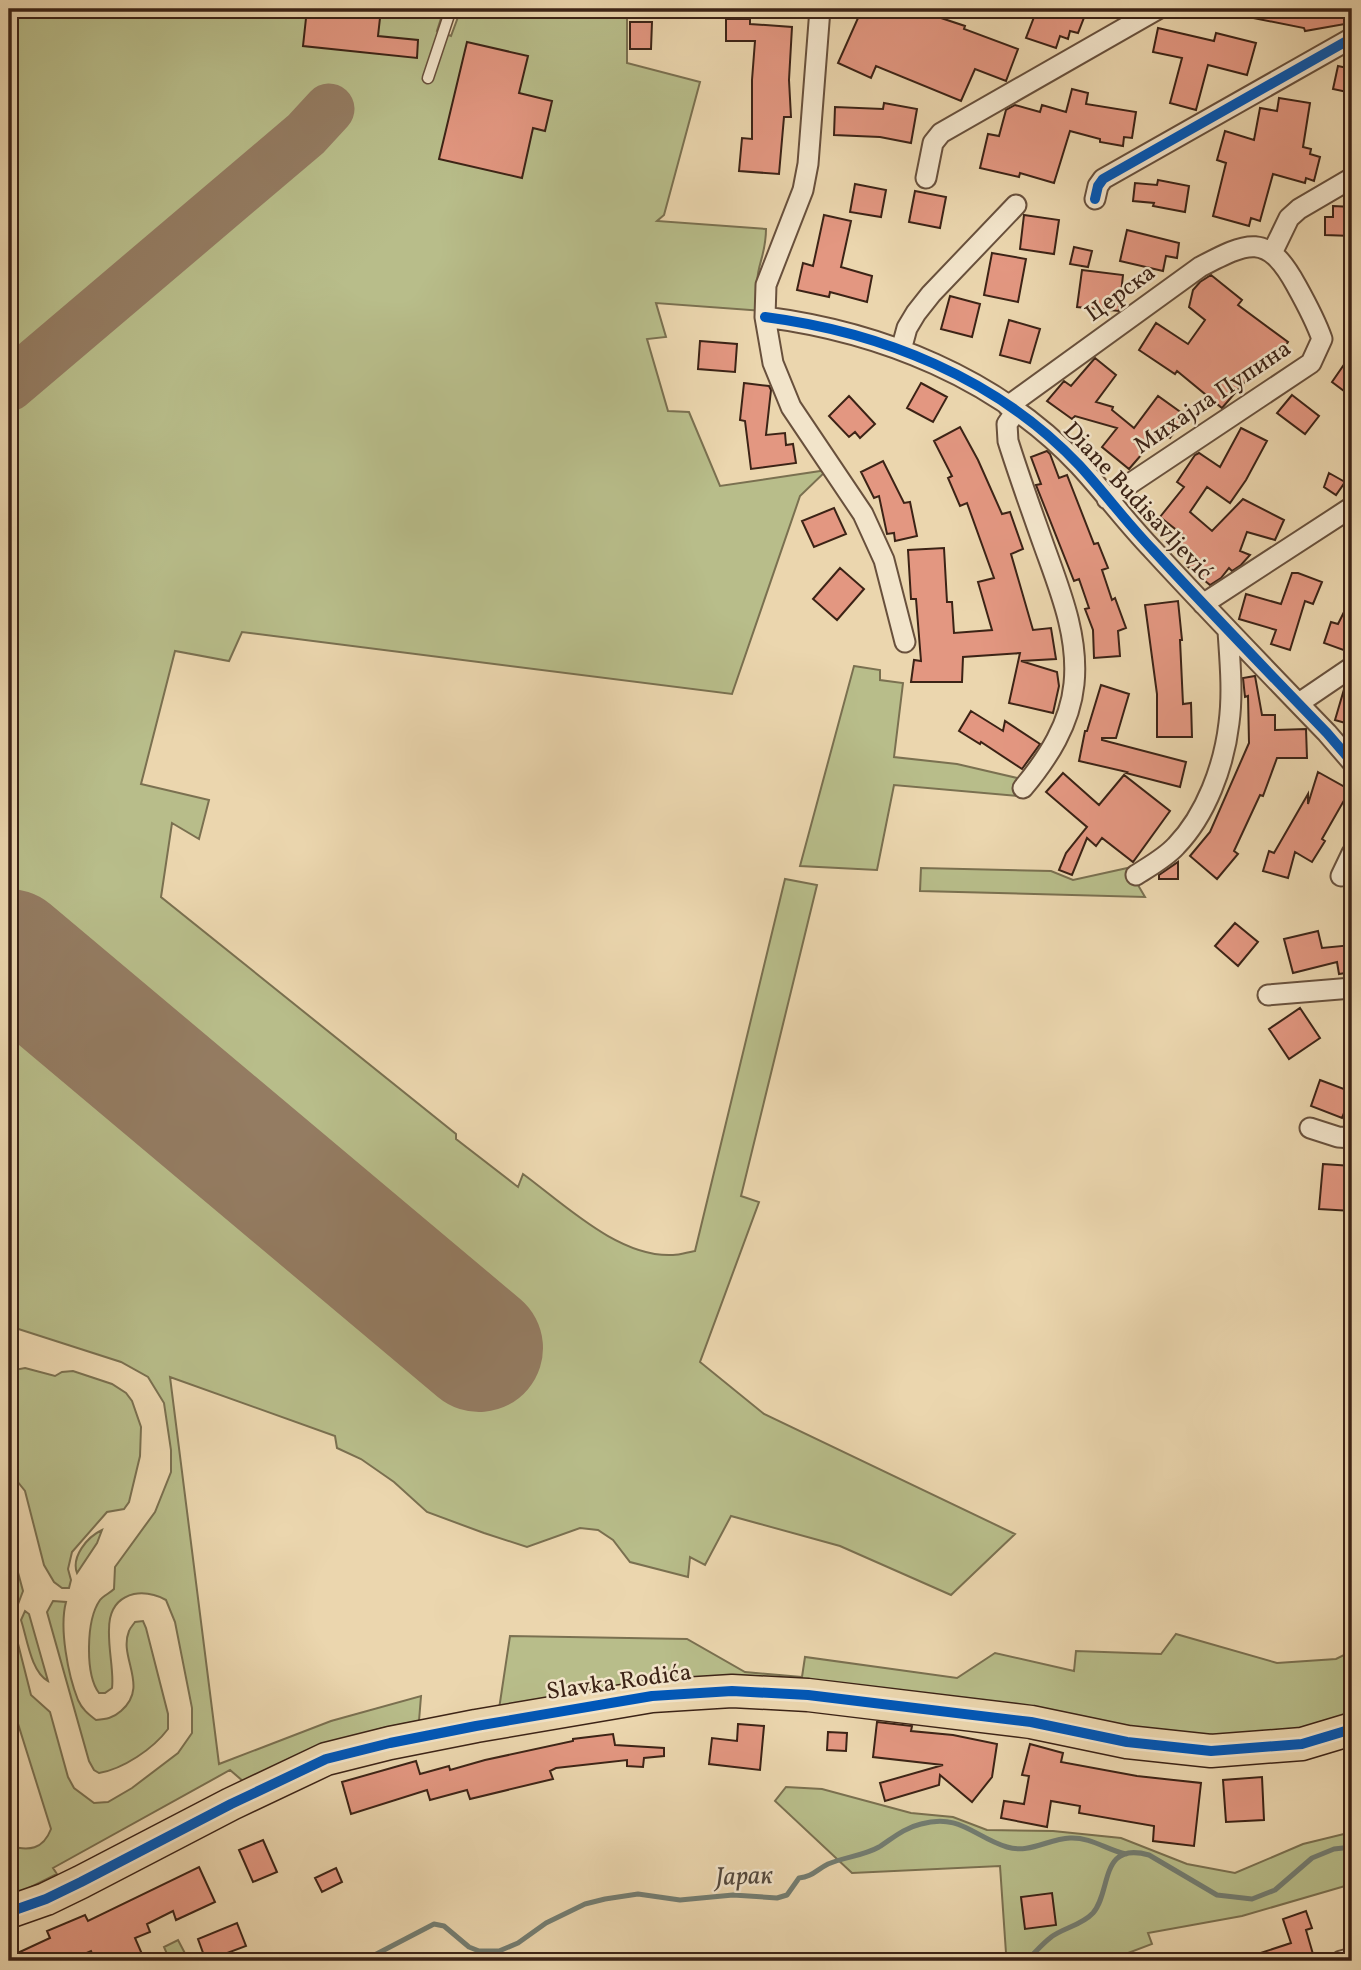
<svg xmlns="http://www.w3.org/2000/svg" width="1361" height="1970" font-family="Vollkorn,serif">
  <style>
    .green { fill: #b8bd8a; stroke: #7a7050; stroke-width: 2 }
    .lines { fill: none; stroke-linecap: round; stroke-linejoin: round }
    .stream { stroke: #737d72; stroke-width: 5 }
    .taxiway { stroke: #947c62; stroke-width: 51 }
    .runway { stroke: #947c62; stroke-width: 128 }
    .building { fill: #e39781; stroke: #3c2316; stroke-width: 2 }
    .lane-casing { stroke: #68503c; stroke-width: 13 }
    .street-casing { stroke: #68503c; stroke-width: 23 }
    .primary-casing { stroke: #3c2316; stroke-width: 35 }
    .lane { stroke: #f2e4ca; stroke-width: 10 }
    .street { stroke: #f2e4ca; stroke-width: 19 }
    .primary { stroke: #ebd6ae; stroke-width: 32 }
    .cycleway-casing { stroke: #f2e4ca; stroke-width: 15 }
    .cycleway { stroke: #0057b8; stroke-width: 10 }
    .labels { text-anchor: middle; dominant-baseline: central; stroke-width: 5; stroke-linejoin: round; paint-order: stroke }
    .street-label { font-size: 24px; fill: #3c2316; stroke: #f2e4ca }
    .water-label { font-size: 26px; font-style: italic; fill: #53483c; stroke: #f2e4ca }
  </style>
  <rect width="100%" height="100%" fill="#ebd6ae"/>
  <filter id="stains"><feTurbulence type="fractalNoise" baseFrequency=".00286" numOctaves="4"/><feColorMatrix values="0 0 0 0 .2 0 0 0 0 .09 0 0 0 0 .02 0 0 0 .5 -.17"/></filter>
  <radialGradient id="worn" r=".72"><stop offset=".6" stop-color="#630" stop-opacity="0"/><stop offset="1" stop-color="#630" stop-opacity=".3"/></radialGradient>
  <path class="green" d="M9,9h435l-7,22 14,5 10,-27h166v54l73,19 -36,133 -7,6 109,8c0,37 -19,43 -1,82l-109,-8 10,34 -19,2 21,72 21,1 31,74 107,-16 -27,26 -68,198 -490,-62 -13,29 -54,-10 -34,133 68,16 -10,39 -27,-16 -11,74 295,237v5l62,48 5,-13c41,30 96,84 150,81 7,0 15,-3 22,-4l90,-372 32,6 -76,311 18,6 -59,160 64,52 251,120 -64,61 -111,-49 -109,-30 -26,49 -15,-8 -2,20 -58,-15 -17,-22 -15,-10 -18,-2 -53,19 -43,-14 -57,-21 -33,-30 -33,-23 -24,-11 -2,-12 -165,-59 49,387 112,-43 90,-25 -2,25 -36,7 -58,17 -81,37 -14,-12 -177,98 4,6 -48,24v-52c20,5 34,4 42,-17l-42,-134v-156l14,52 -11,29 19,75 19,17 18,65 6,11 20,15 14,-1 24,-14 46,-35 14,-20v-25l-17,-86 -9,-22c-11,-6 -20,-8 -32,-6 -42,10 -18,65 -22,94l-7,5h-6c-14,-19 -13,-73 1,-93 3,-4 10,-7 14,-11l1,-22 40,-55 16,-40v-22l-7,-47 -16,-26 -27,-15 -112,-36z
    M854,666l26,4v10l23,3 -9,74 63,7 60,14 10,13 1,6 -134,-12 -17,85 -77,-4z
    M1132,867l3,13 10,17 -225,-6 1,-23 130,3 22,9z
    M25,1368l30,8 7,-4 11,-1 39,13 14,9 6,8 9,26 -1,29 -11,46 -5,7 -17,3 -35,40 -4,17 3,11 -2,8h-7l-8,-6 -10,-17 -19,-74 -16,-20v-100z
    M102,1530l-5,13 -20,30c-6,-16 10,-36 25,-43z
    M53,1601l13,1c-7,26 2,73 12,98 4,9 10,14 18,20 11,-1 17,-2 25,-9 29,-25 -3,-53 8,-80 1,-3 4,-6 6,-9l8,-1 3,7 22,86v15c-15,20 -45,40 -69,44l-5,-3 -5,-9 -42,-149z
    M25,1611l4,3 19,67c-17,-9 -21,-43 -27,-61z
    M1176,1634l101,29 59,-4 16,-8v66l-30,10 -111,12 -283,-43 -429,13 11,-73 177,3 58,33 57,5 3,-20 152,21 38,-25 79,18 2,-20 85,3z
    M786,1787l36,2 89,24 42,4 34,13 66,1 68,7 66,26 48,9 68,-29 49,-12v52l-110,32 -94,17 4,11 -45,17h-126l25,-8 -6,-87 -148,7 -77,-72z
    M178,1940l11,21h-19l-6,-14z"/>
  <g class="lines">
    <path class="stream" d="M363,1961l71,-37 10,2 25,21 10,4h20l19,-8 28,-20 39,-19 20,-5 33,-5 42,6 53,-5 44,3 10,-3 12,-17c13,-1 17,-8 29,-14 16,-7 35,-8 51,-17 14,-9 25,-19 42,-23 39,-11 53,13 86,23 22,7 41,-8 63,-9 21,-1 37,12 56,16
      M1026,1961c8,-7 15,-16 24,-23 12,-10 31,-12 43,-25 19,-22 6,-72 56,-58l68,40 35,4 23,-9 37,-32 22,-9 18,-2"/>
    <path class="taxiway" d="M9,386l297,-252 23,-25"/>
    <path class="runway" d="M9,953l470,395"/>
  </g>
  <path class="building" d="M307,9h74l-3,27 40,4 -1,18 -114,-12z
    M862,9h52l51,17 -1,3 54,20 -12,32 -31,-12 -14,32 -85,-35 -5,12 -33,-15z
    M1048,9h19l18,6 -7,18 -8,-2 -2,8 -8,-3 -4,12 -30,-10 10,-26 9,3z
    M1244,9h98l3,15 -40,7 -1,-3 -61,-12z
    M726,19h24v5l42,3 -3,53 2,37h-7l-5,57 -40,-3 3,-33 10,1v-59l3,-39h-29z
    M630,22h22l-1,27h-21z
    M1158,28l56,13 2,-8 40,10 -9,32 -39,-10 -12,45 -26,-7 12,-45 -29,-6z
    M467,42l61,14 -9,37 33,8 -7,30 -12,-3 -11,50 -83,-19z
    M1338,66l14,3v24l-19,-4z
    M1072,89l16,4 -2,11 50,8 -4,26 -8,-1 -1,9 -23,-4v-3l-30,-8 -16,52 -34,-10 -1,4 -39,-9 8,-34 11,2 7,-26 9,-5 25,7 2,-7 24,7z
    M1279,98l31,5 -7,44 8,2 -1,5 10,3 -6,24 -8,-3 -1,5 -32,-9 -13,47 -9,-3 -2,8 -36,-10 13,-53 -9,-3 8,-29 29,9 6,-32 17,3z
    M884,103l33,6 -6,34 -31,-6 -46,-2 1,-28 48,2z
    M1158,180l31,6 -4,26 -32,-6 1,-3 -21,-2 2,-18 22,2z
    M855,184l31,6 -5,27 -31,-5z
    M915,191l31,6 -6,31 -31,-6z
    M1333,206l19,1v29l-27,-1v-18h8z
    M824,215l27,6 -10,46 31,9 -5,26 -37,-10 -1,5 -32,-7 6,-27 10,3z
    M1024,215l35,5 -5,34 -34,-5z
    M1127,230l52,13 -2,15 -11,-2 -3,15 -43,-10z
    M1074,247l18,4 -4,16 -18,-3z
    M992,253l34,6 -8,43 -34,-7z
    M1082,270l41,5 -4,36 -42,-4z
    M1211,275l31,25 -4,5 50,37 -21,28 -8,-5 -37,43 -45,-37 -2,3 -36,-24 17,-27 32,21 17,-24 -16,-13 4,-17 7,-8z
    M950,296l30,8 -8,33 -31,-8z
    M1009,320l31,9 -10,34 -30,-8z
    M700,341l37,3 -2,28 -37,-3z
    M1352,353v44l-20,-15z
    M1095,358l21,17 -20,27 17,5 -1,3 22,18 24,-32 28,20 -16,22 -9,-6 -32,37 -27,-22 15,-19 -42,-12 -3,3 -25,-18 17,-20 7,5z
    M744,383l25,3 2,4 -5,45 19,-2 1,12 7,-1 3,19 -45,6 -6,-48 -5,-1z
    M921,383l26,14 -14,25 -26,-14z
    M1292,395l27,21 -14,18 -28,-21z
    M849,396l26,28 -15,14 -5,-6 -6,5 -20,-21z
    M960,427l18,33 24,54 8,-2 13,37 -12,5 22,76 18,-2 5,31 -35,2 36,11 2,14 -6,27 -44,-10 11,-50 -57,4 -1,25h-51l3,-22 7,1 -5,-62h-5l-3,-49 36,-2 3,54h5l2,31 38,-3 -14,-48 16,-4 -27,-75 -7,3 -12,-28 4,-2 -18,-35z
    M1241,428l26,13 -21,39 -16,23 -23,-16 -17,25 22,19 31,-32 41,21 -9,20 -28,-8 -7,19 10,4 -9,10 -9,6 -3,-3 -8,10 -11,7 -24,-20 7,-9 -15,-13 6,-7 -24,-19 24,-30 -7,-5 18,-27 4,-2 21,14z
    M1047,451l3,3 9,24 8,-3 27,69 4,-1 10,25 -6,2 10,30 3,-2 11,30 -8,3 2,25 -26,2 -1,-28 -8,-21 4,-1 -10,-29 -5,2 -38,-96 5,-1 -10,-27z
    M883,461l21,42 6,-1 7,34 -22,5 -1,-8 -7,1 -8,-38 -5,2 -13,-26z
    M1329,473l16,9 -9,13 -12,-8z
    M834,508l12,26 -32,13 -12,-26z
    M840,568l24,21 -27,31 -24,-21z
    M1292,573h6l24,9 -9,22 -8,-3 -15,49 -19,-6 5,-14 -37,-11 7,-25 35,10z
    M1352,596v45l-3,11 -25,-9 7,-21 7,2z
    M1178,601l4,39h-2l3,64 8,-1 1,34h-35v-43l-12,-89z
    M1255,676l7,39h13v15l31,-1 1,29h-30l-14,38 -3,-1 -26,56 4,3 -21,25 -27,-23 20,-24 39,-89 -1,-47 -3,1 -2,-19z
    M1352,682v43l-17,-5 10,-34z
    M1101,685l28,9 -13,44h-14v2l84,22 -6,25 -54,-14 1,-1 -48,-11 6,-30h2z
    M971,711l32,20 2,-10 35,23 -18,25 -41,-27 -1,2 -21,-13z
    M1318,772l32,18 -28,49 3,2 -13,21 -17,-10 -7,26 -25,-7 6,-20 5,2 34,-59v10z
    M1063,773l36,32 25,-30 46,36 -37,51 -31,-24 -6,8 -9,-8 -15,37 -13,-5 7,-17 21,-26 -41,-35z
    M1178,862v17h-19v-4z
    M1235,923l23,19 -20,24 -23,-20z
    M1318,931l4,17 30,-3v27l-13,2 -2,-12 -44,11 -9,-34z
    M1300,1008l20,30 -31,21 -20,-30z
    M1320,1080l32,12 -10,26 -31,-12z
    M1323,1164l29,2v45l-33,-2z
    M877,1722l35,4 -1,5 42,4 44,9 -5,33 -20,25 -32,-27 -1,10 -54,16 -5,-18 63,-18 -70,-8z
    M738,1724l26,2 -4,44 -51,-6 3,-26 25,3z
    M828,1732l19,1 -1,18 -19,-1z
    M613,1734l2,11 49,3v8l-20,2 -1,9 -16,-1v-6l-71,8 -6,3 3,8 -83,20 -3,-9 -37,10 -3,-10 -76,24 -9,-32 74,-21 4,13 29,-8 1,4 35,-10 88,-19v-2z
    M1030,1744l33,9 -2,9 76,14 64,7 -7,63 -41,-5 1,-15 -75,-13 1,-7 -29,-5 -4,26 -46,-9 3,-17 20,3 5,-28 -7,-1z
    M1262,1777l2,43 -38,2 -3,-42z
    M263,1840l14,32 -24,10 -14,-32z
    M199,1867l16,35 -39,18 -3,-9 -26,13 3,8 -15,6 10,23h-50l-4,-10 -23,10h-59v-4l41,-19 -3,-7 38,-16 3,6z
    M336,1868l6,14 -20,10 -7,-14z
    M1052,1893l4,32 -31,4 -4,-32z
    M1306,1911l6,17 -6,2 9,31h-70v-3l46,-15 -8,-24z
    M237,1923l9,23 -40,15 -8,-22z"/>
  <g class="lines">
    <g class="lane-casing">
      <path id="lane" d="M428,78l23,-69"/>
    </g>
    <g class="street-casing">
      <path id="street" d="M820,9l-12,155 -5,26 -37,95 -1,32 8,46 18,44 72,107 21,46 21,82
        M926,178l7,-35 8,-10 217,-124
        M1095,199l3,-13 5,-7 249,-141
        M1273,251l16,-33 10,-9 53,-31
        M765,317c116,15 232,61 314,148 25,27 47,57 73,84 57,62 116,123 175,184l25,29
        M901,350l6,-22 9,-15 15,-19 85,-89
        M1008,406l192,-139c48,-25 67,-35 96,18 10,18 19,34 26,54l-11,24 -204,136
        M1016,411l-9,13 1,17c11,35 23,68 35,102 16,45 36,92 31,141 -4,40 -26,74 -51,104
        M1203,604l149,-97
        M1299,703l53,-36
        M1136,875c14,-9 29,-17 40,-29 30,-31 48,-80 53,-123 4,-30 1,-62 -1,-92
        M1341,876l11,-23
        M1268,995l84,-7
        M1310,1128l28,9 14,1
        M1341,1961l11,-3"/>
    </g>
    <g class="primary-casing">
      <path id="primary" d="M9,1912l37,-13 35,-17 150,-78 95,-45 64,-16 86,-17 176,-30 80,-5 76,4 223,27 96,20 84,9 91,-7 50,-15"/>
    </g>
    <use href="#lane" class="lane"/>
    <use href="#street" class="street"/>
    <use href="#primary" class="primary"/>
    <g class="cycleway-casing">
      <path id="cycleway" d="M1095,199l3,-13 5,-7 249,-141
        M765,317c116,15 232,61 314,148 25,27 47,57 73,84 57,62 116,123 175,184l25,29
        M9,1912l37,-13 35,-17 150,-78 95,-45 64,-16 86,-17 176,-30 80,-5 76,4 223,27 96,20 84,9 91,-7 50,-15"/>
    </g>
    <use href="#cycleway" class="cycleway"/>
  </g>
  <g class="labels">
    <g class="street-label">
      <text transform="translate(1121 294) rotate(-36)">Церска</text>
      <text transform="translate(1213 398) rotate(-34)">Михајла Пупина</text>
      <text transform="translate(1137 502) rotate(47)">Diane Budisavljević</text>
      <text transform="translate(619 1683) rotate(-8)">Slavka Rodića</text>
    </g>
    <g class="water-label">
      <text transform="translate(744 1877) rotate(-2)">Јарак</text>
    </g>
  </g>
  <rect width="1361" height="1970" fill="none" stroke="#ebd6ae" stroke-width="35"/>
  <rect x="10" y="10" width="1340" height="1949" fill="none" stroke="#3c2316" stroke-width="3.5"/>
  <rect x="18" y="18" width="1326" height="1935" fill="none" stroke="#3c2316" stroke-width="2"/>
  <rect width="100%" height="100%" filter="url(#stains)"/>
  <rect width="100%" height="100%" fill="url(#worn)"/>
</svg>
